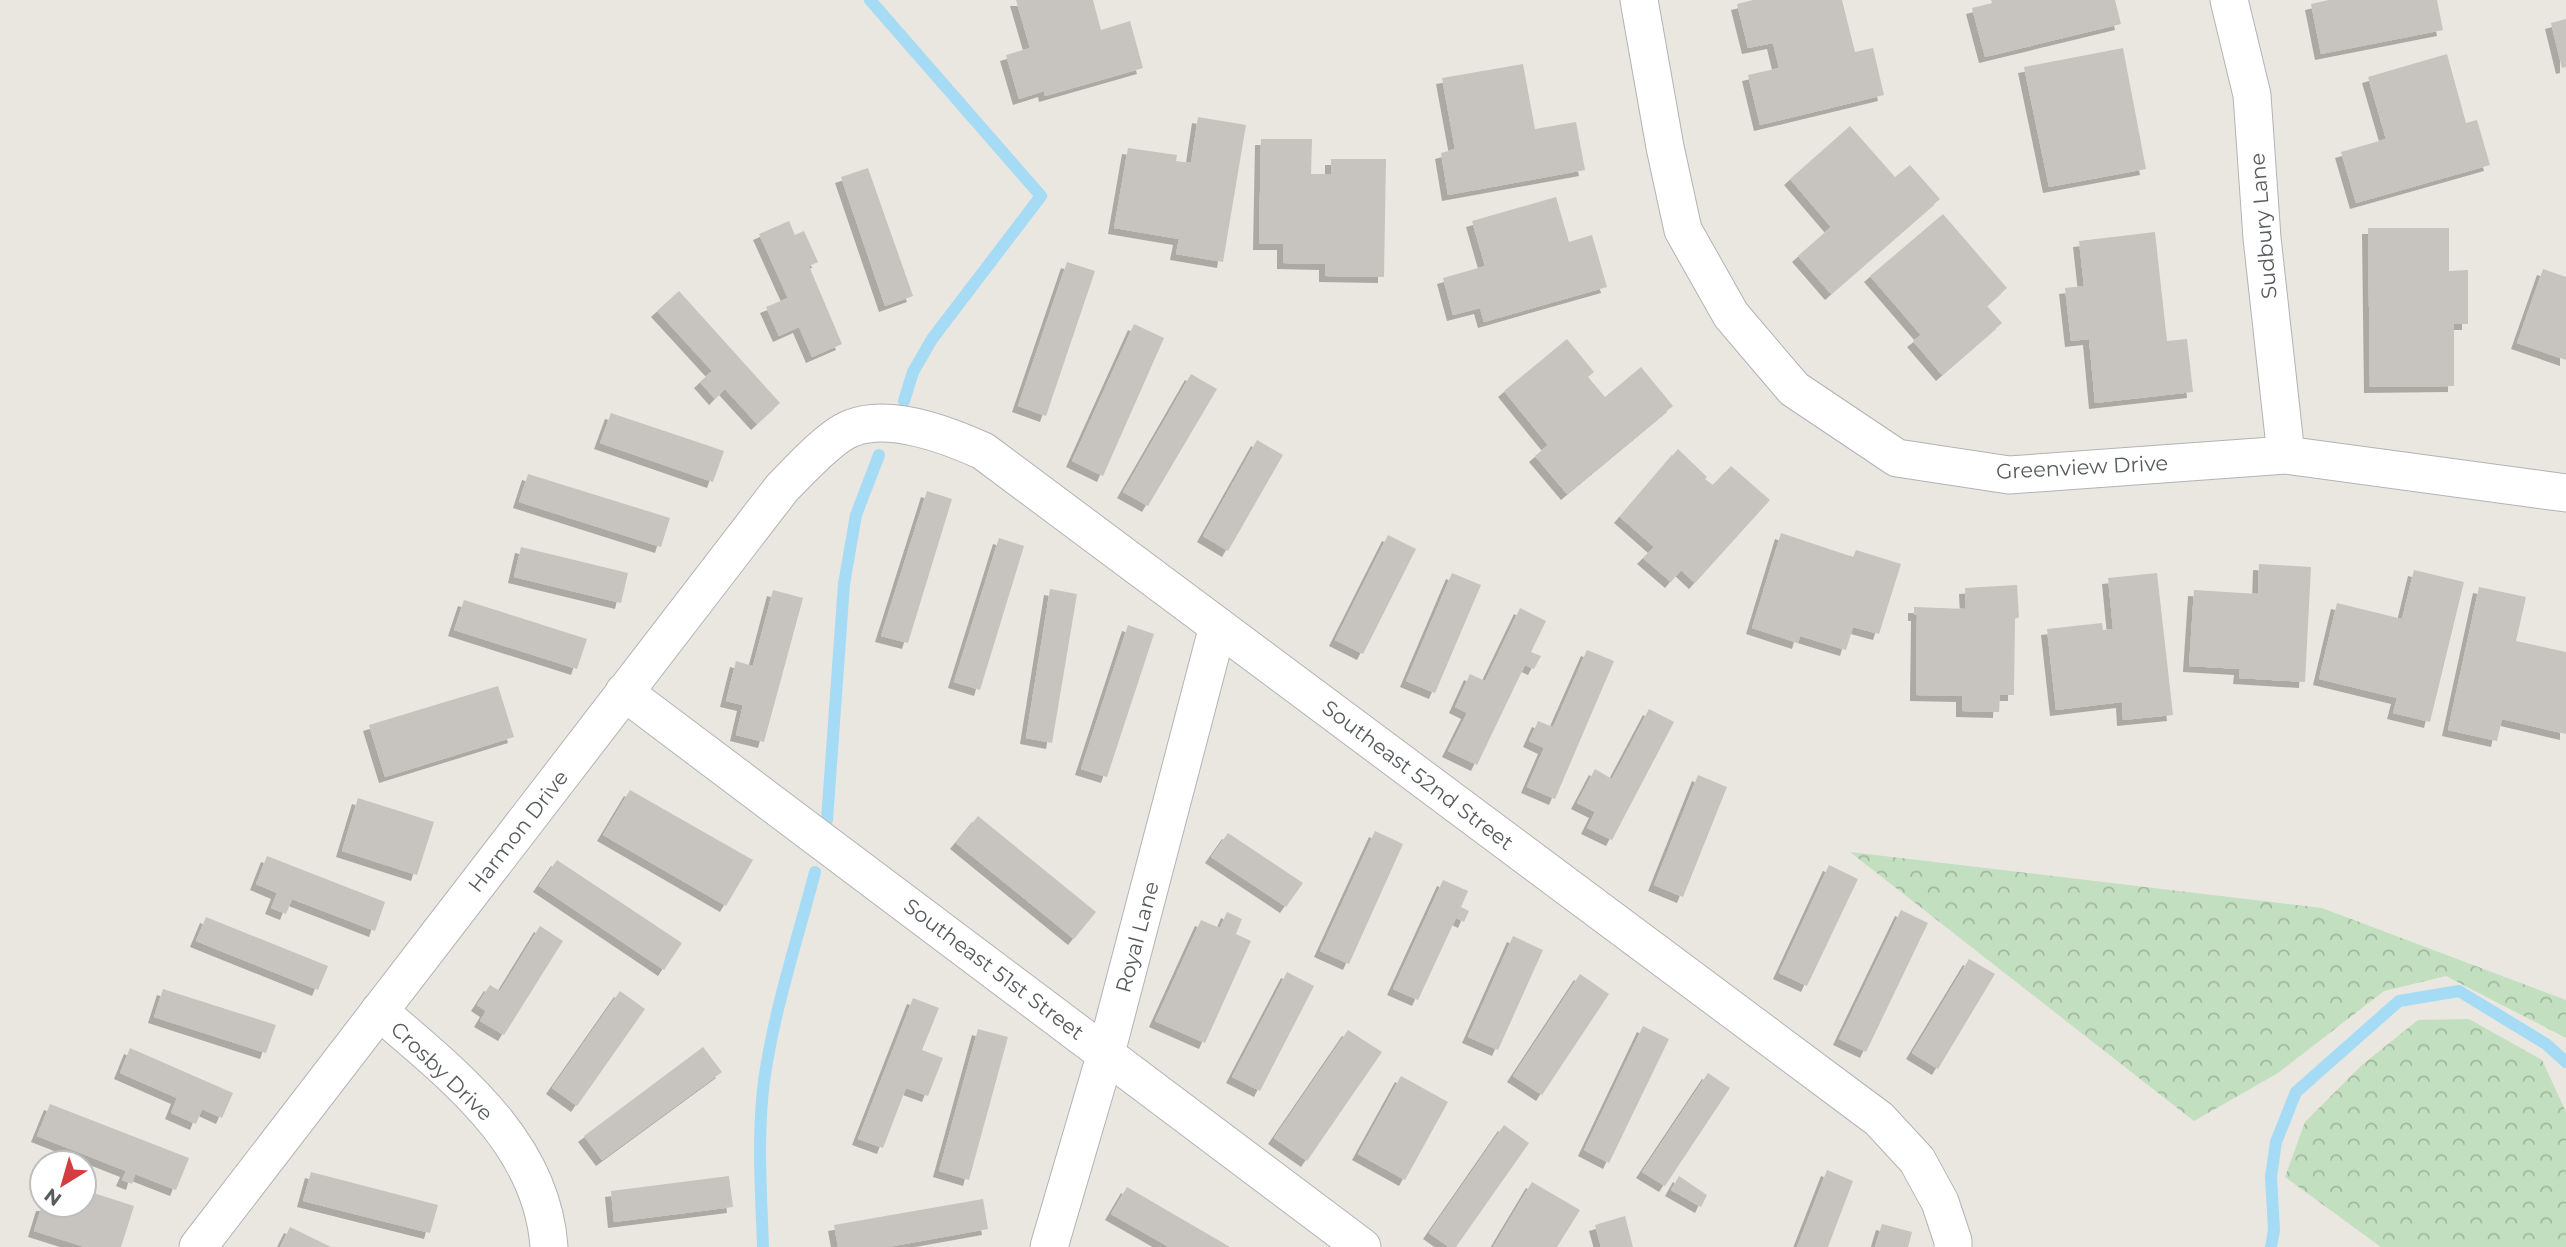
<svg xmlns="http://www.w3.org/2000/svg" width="2566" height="1247" font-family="Montserrat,sans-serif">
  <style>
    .forest { fill: url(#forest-crowns) }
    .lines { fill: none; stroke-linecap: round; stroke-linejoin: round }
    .stream { stroke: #a5dbf5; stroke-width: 12 }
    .building { fill: #c7c3bf; filter: url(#shadow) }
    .minor-casing { stroke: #b1b3b6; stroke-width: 39 }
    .minor { stroke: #fff; stroke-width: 37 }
    .labels { text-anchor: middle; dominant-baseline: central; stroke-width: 5; stroke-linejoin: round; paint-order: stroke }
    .street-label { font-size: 21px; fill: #595c5f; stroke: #fff }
  </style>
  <defs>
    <pattern id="forest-crowns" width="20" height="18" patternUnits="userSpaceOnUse" patternTransform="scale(1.75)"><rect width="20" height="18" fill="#c2dfbf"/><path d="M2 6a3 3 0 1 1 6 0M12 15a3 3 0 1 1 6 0" fill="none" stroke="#a1b89e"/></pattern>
    <filter id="shadow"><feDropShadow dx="-6" dy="6" stdDeviation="0" flood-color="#0004"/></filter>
  </defs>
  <rect width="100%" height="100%" fill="#eae7e0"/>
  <path class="forest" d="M1850,852l472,56 244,92v38l-120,-62 -62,15 -106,82 -84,48z
    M2469,1019l73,41 24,52v135h-185l-96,-70 20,-55 57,-57 56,-45z"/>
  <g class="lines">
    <path class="stream" d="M870,0l171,196 -109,143 -19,33 -9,29
      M827,820l17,-236 12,-69 23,-60
      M763,1247c-2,-56 -6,-111 1,-166 10,-71 33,-140 51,-209
      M2271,1247l3,-17 -3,-53 5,-35 20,-50 103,-91 60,-10 87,53 20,18"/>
  </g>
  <path class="building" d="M1016,0h77l8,30 29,-9 13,47 -98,28 -1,-5 -25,8 -13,-44 24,-7z
    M1753,0h89l13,52 18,-4 11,47 -124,30 -12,-50 31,-7 -6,-25 -25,5 -11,-44z
    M1991,0h124l6,24 -136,33 -13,-49 20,-5z
    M2329,0h108l6,30 -122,24 -10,-50z
    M2566,19v48l-4,1 -11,-45z
    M2123,48l23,121 -97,18 -25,-120z
    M2447,54l19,69 11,-3 13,45 -134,38 -15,-51 45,-13 -18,-62z
    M1523,64l12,65 41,-7 9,48 -137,25 -7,-42 14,-4 -13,-71z
    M1198,117l48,8 -23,137 -47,-8 3,-15 -65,-11 14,-80 49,7 -1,6 15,2z
    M1850,126l45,51 15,-12 30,34 -109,95 -33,-38 33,-29 -41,-48z
    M1261,139h51l-1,35h20v-15h55l-2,118 -59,-1v-12l-42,-1v-19h-24z
    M868,168l45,128 -28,10 -44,-129z
    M1556,197l13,45 23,-7 15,52 -123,35 -4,-14 -27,7 -10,-37 42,-12 -13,-45z
    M1943,214l64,74 -20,18 15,17 -60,52 -29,-34 8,-6 -51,-59z
    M789,221l6,14 9,-4 14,31 -9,4 33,78 -30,13 -13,-30 -20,9 -13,-29 22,-9 -29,-64z
    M2368,228h81v43l19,-1v54h-14v62l-84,1z
    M2155,232l12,109 20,-2 6,53 -98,11 -6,-64 -18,2 -6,-53 19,-2 -5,-45z
    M1067,262l28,9 -49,145 -28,-10z
    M2543,269l23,8v83l-49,-17z
    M679,291l101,112 -23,21 -32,-35 -10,10 -15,-17 12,-11 -55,-60z
    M1134,324l30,14 -61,138 -31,-15z
    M1567,339l27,33 -6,5 17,20 36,-30 32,39 -106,88 -32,-38 13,-11 -44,-54z
    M1191,374l26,15 -69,117 -25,-14z
    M611,413l113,38 -11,31 -113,-39z
    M1257,440l26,15 -55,96 -25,-15z
    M1678,449l29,28 -2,2 8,6 18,-19 39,34 -75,83 -14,-13 -10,12 -28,-24 11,-11 -34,-30z
    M528,474l142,44 -9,29 -142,-45z
    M927,491l25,8 -44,144 -27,-7z
    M1781,533l72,24 3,-7 45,14 -22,70 -26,-7 -7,23 -46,-14 -2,7 -46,-15z
    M1388,535l28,14 -53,105 -28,-14z
    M999,538l25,8 -44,144 -26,-8z
    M521,547l107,26 -7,30 -107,-26z
    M2259,564l52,3 -6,115 -66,-4 1,-9 -51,-3 5,-76 64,4z
    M2414,570l50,12 -34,140 -37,-9 4,-15 -78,-19 18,-76 65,16z
    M1452,573l29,12 -46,108 -29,-12z
    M2157,573l16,142 -50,5 -1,-18 -66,8 -9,-81 55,-6 1,7 10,-1 -5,-51z
    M2017,585l2,32 -4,2 -1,76h-14l-1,17 -37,-1v-15l-46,-1 1,-80h-3v-8l52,2 -1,-21z
    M2479,587l47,10 -10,44 50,11v82l-64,-15 -5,22 -49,-11z
    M1050,589l27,5 -25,149 -26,-5z
    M773,590l30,8 -39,144 -28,-7 7,-30 -17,-4 10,-40 17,5z
    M464,600l123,39 -10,30 -123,-39z
    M1520,608l26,13 -15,31 10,4 -7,13 -9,-4 -48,100 -29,-14 19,-38 -12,-6 15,-33 15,7z
    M1128,625l26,9 -47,143 -26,-8z
    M1587,650l27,11 -59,138 -28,-12 17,-39 -15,-7 9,-20 15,6z
    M498,686l16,51 -129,40 -16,-52z
    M1649,709l25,13 -62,118 -25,-12 8,-16 -18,-9 18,-34 17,10z
    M1698,775l29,12 -44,110 -29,-12z
    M630,790l123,70 -27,46 -123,-71z
    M358,798l76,24 -17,53 -75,-24z
    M978,816l118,96 -22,27 -118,-96z
    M1375,831l28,13 -54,120 -29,-13z
    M1228,833l75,50 -17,24 -75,-50z
    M267,856l118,46 -10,29 -83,-32 -6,15 -15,-6 6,-15 -21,-9z
    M557,860l125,83 -18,27 -125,-84z
    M1829,865l29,14 -51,107 -28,-13z
    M1443,880l25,11 -7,16 8,4 -5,11 -8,-4 -38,82 -25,-11z
    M1901,910l27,13 -62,129 -27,-13z
    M1227,912l15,7 -6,15 15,7 -46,102 -50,-22 46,-101 19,8z
    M206,917l122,49 -10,24 -122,-49z
    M540,926l23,15 -59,94 -24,-14 6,-10 -9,-6 13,-20 10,6z
    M1513,936l30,14 -45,100 -30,-13z
    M1969,959l26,15 -57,95 -26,-16z
    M1287,972l27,14 -54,105 -28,-14z
    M1580,974l29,20 -67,101 -29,-19z
    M163,989l113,36 -10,28 -112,-36z
    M620,991l25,18 -68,97 -25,-18z
    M913,998l26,10 -17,42 21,8 -15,38 -22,-8 -23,60 -25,-9z
    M1643,1026l26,13 -60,124 -25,-13z
    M978,1029l30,8 -39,143 -30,-9z
    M1348,1030l34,22 -75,109 -33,-23z
    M703,1047l19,25 -120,88 -18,-24z
    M130,1048l103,45 -11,25 -20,-9 -6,15 -25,-11 6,-15 -57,-25z
    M1708,1073l22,15 -65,98 -23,-14z
    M1401,1076l47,26 -43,78 -47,-26z
    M50,1104l139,54 -13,32 -41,-16 -3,10 -10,-4 4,-9 -89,-35z
    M1504,1125l25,18 -73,104h-7l-20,-14z
    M1827,1170l26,11 -25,66h-31z
    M311,1172l127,33 -8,28 -127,-32z
    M729,1176l4,31 -119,15 -3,-31z
    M1679,1176l28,19 -6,12 -30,-17z
    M1532,1182l48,28 -23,37h-64z
    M1127,1187l103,60h-61l-58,-33z
    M84,1190l50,16 -13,41h-36l-51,-16 8,-26h42z
    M983,1199l5,30 -100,18h-50l-4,-22z
    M1625,1216l8,31h-32l-6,-22z
    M1882,1224l30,8 -4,15h-33z
    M290,1227l41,20h-51z"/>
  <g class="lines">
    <g class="minor-casing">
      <path id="minor" d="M1639,0l26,147 18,83 48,85 63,74 103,69 112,17 277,-20 280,38
        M2229,0l23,95 10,143 24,217
        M624,692l738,555
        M379,1011c74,64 163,131 170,236
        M198,1247l584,-759c16,-16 49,-53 70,-60 37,-15 96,7 131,23l896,668 38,41 23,42 13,39v6
        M1049,1247l57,-194 112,-427"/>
    </g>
    <use href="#minor" class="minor"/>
  </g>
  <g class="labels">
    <g class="street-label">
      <text transform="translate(2263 226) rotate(-95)">Sudbury Lane</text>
      <text transform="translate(2082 467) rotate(-3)">Greenview Drive</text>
      <text transform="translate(1418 775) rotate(37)">Southeast 52nd Street</text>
      <text transform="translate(518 831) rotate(-52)">Harmon Drive</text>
      <text transform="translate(1137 937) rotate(-75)">Royal Lane</text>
      <text transform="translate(994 969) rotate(37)">Southeast 51st Street</text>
      <text transform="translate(442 1071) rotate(44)">Crosby Drive</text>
    </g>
  </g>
  <g transform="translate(63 1184) rotate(217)"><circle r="33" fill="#ffffff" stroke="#bdbebf" stroke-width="2"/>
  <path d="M0-5L12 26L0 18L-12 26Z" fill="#d43c41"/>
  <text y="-10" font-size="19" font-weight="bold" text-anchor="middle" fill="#595c5f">N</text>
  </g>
</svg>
